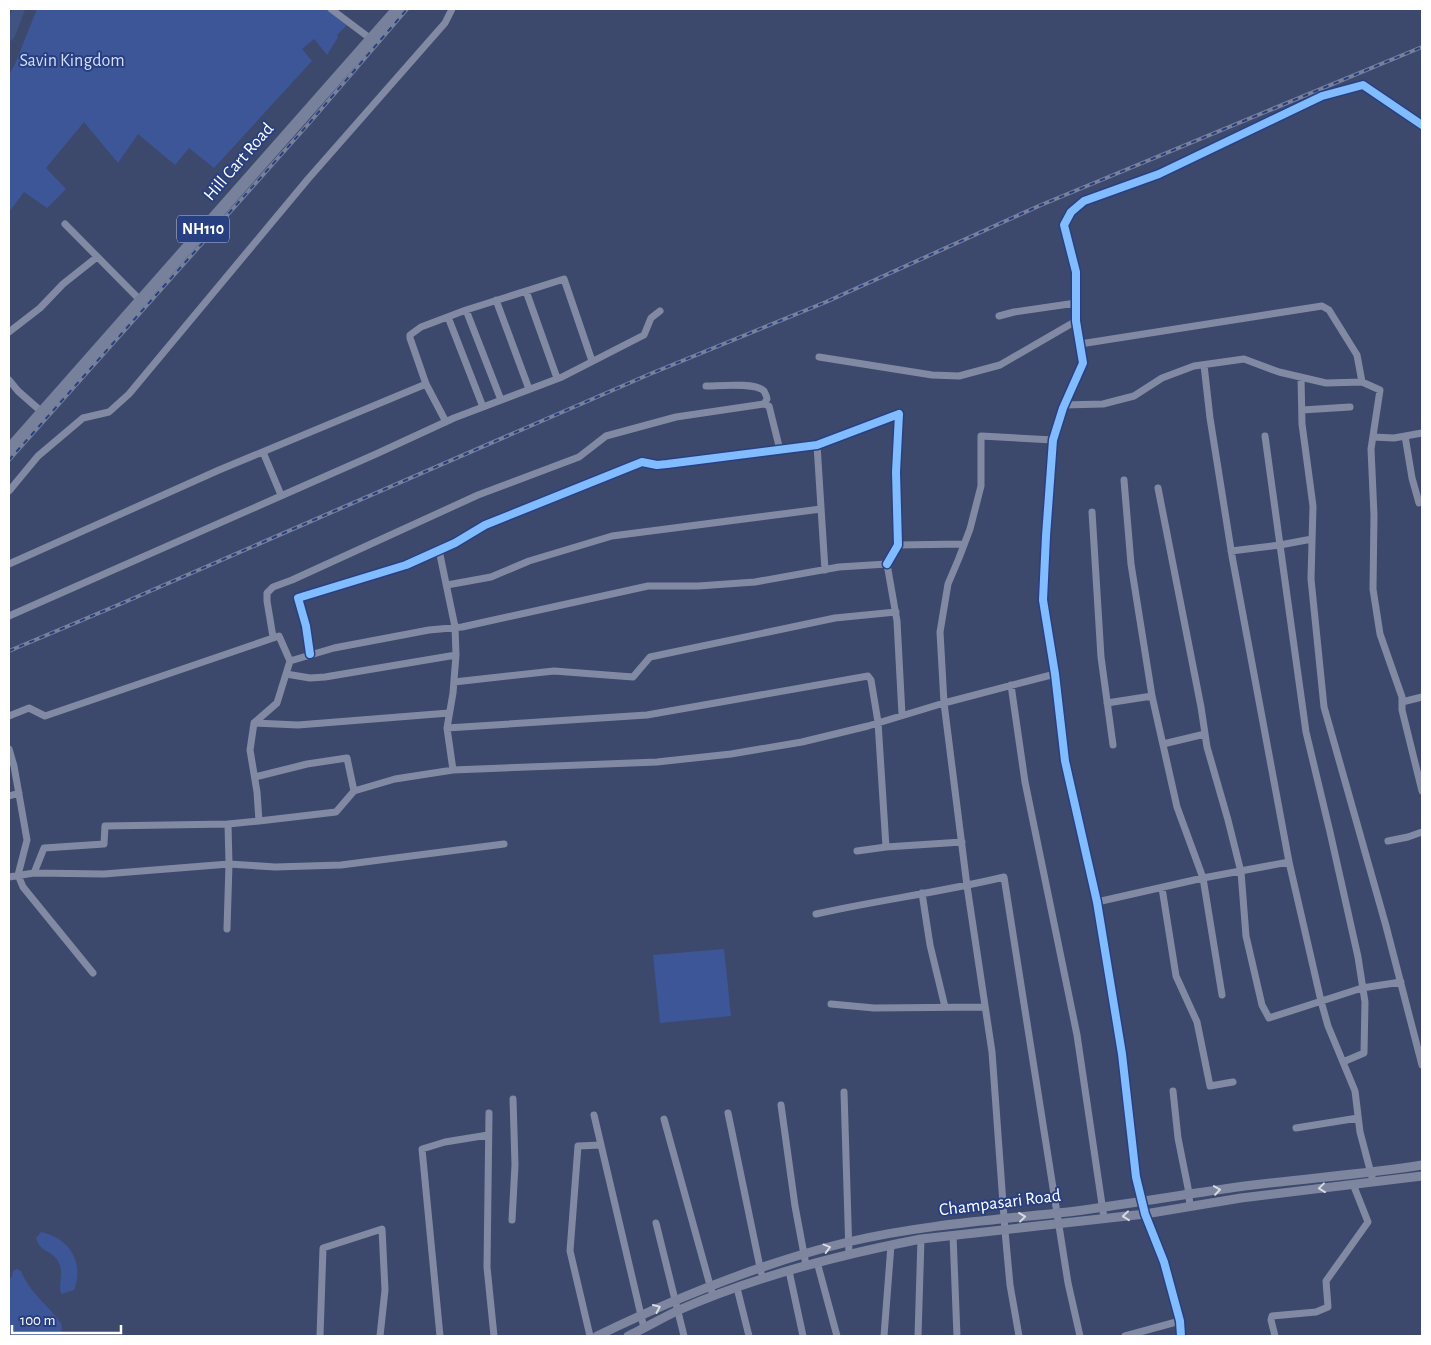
<svg xmlns="http://www.w3.org/2000/svg" width="1431" height="1345" font-family="'Alegreya Sans',sans-serif">
  <style>
    .green { fill: #3d5698 }
    .lines { fill: none; stroke-linecap: round; stroke-linejoin: round }
    .river { stroke: #415382; stroke-width: 12 }
    .street { stroke: #828aa3; stroke-width: 7 }
    .secondary { stroke: #7d859f; stroke-width: 9 }
    .highway { stroke: #78819b; stroke-width: 12 }
    .rail-casing { stroke: #78819b; stroke-width: 4 }
    .rail { stroke: #284081; stroke-width: 2; stroke-dasharray: 5.5; stroke-linecap: butt }
    .cycleway-casing { stroke: #284081; stroke-width: 11 }
    .cycleway { stroke: #80bcff; stroke-width: 8 }
    .oneway { stroke: #d8dae2 }
    .labels { text-anchor: middle; dominant-baseline: central; stroke-width: 4; stroke-linejoin: round; paint-order: stroke }
    .shield { fill: #284081; stroke: #bec6d9; stroke-width: 1 }
    .shield-label { font-size: 16px; font-weight: bold; fill: #fff }
    .park-label { font-size: 18px; fill: #d4ddf5; stroke: #284081 }
    .street-label { font-size: 18px; fill: #fff; stroke: #284081 }
  </style>
  <rect width="100%" height="100%" fill="#3c496d"/>
  <path class="green" d="M37,9h290l20,16 -10,10 1,2 -11,18 -13,-16 -12,10 10,12 -98,107 -25,-20 -14,17 -37,-31 -20,29 -34,-41 -38,46 20,21 -19,19 -23,-16 -15,20v-137l6,-11z
    M724,949l7,67 -71,7 -7,-68z
    M41,1232c28,6 44,30 33,58l-13,4c-3,-10 3,-21 -2,-31 -6,-13 -19,-10 -23,-25z
    M17,1269l4,2c8,21 27,34 40,52l1,5 -3,8h-50v-58l3,-1 1,-6z"/>
  <g class="lines">
    <path class="river" d="M9,35l10,-26"/>
    <path class="street" d="M331,9l40,30
      M65,224l76,77
      M526,291l31,87
      M496,300l33,89
      M466,310l35,90
      M999,316l15,-4 62,-9
      M448,317l35,90
      M9,332l31,-24 23,-24 34,-27
      M1080,344l242,-38 7,4 28,45 5,27
      M819,357l113,18 27,1 41,-11 76,-44
      M1204,365l6,53 22,138 57,306 32,139 7,25 27,65 5,41 13,49
      M1301,377l1,47 11,82 -2,73 13,128 62,219 36,139
      M9,380l9,11 25,22
      M426,384l20,38
      M706,386c13,0 49,-4 58,5 1,2 3,6 3,8l-3,5
      M1064,405l39,-1 31,-8 28,-18 32,-12 50,-7 35,13 47,11 36,-1 18,8 -9,59 3,66 -1,74 7,45 22,63v13l20,81
      M1302,410l48,-3
      M1265,436l15,109 32,-6
      M1405,436l7,42 7,25
      M1373,437l21,1 28,-5
      M817,445l8,125
      M263,452l18,43
      M1124,480l7,84 21,132 25,111 26,71 19,117
      M1158,488l43,219 6,40 21,73 13,52 5,64 16,69 7,13 93,-30 39,-6
      M9,491l29,-35 45,-38 26,-6 20,-18 179,-215 137,-156 7,-14
      M1092,512l9,145 12,88
      M898,545l66,-1
      M439,550l16,77 1,28 -3,38 -6,35 6,42
      M1231,551l49,-6 26,187 24,100 28,125 7,45 -1,51 -21,9
      M9,564l210,-94 207,-86 -16,-46v-3l11,-8 45,-17 98,-31 28,82
      M447,585l44,-8 38,-16 83,-25 209,-27
      M9,616l367,-162 78,-36 108,-41 82,-42 7,-17 9,-7
      M273,637l-6,-36v-8l6,-6 19,-7 186,-85 101,-38 27,-21 70,-19 88,-13 5,2 11,44
      M310,654l-4,-28 -8,-28 108,-33 49,-22 30,-18 157,-63 15,3 10,-1 150,-19 82,-31 -3,58 2,73 -11,19
      M290,661l44,-13 95,-18 33,-3 186,-41h50l57,-4 84,-15 48,-3 10,57 5,94
      M286,674l24,4 15,-1 131,-22
      M454,682l100,-11 79,6 17,-20 185,-39 61,-6
      M1011,685l14,97 52,253 27,183
      M1402,702l20,-5
      M1107,703l45,-7
      M9,716l20,-8 16,8 234,-80 11,25 -13,42 -23,20 -4,27 7,42 2,29 -31,3 1,40 -125,10 -70,-1 -25,4
      M254,723l44,2 151,-12
      M447,728l200,-13 221,-39 3,4 7,42 8,125 76,-5
      M1163,744l42,-10
      M9,749l5,17 13,74 -9,35 5,12 70,86
      M255,777l52,-13 40,-6 7,33
      M9,796l10,-3
      M259,821l77,-9 18,-21 41,-12 58,-9 204,-8 74,-8 71,-12 66,-16 76,-23 111,-29
      M1388,841l20,-4 14,-5
      M857,851l29,-4
      M34,873l10,-25 60,-4 1,-18 123,-2
      M1162,888l14,88 21,46 13,64 23,-4
      M922,893l8,52 15,62
      M1097,902l106,-24 86,-16
      M816,914c63,-14 126,-22 188,-37l64,406 12,53
      M227,929l2,-65 46,3 66,-2 163,-21
      M831,1004l43,4 111,-1
      M1173,1091l5,47 10,50 2,17
      M844,1092l5,162
      M781,1105l14,101 11,59
      M489,1113l-2,154 7,69
      M728,1113l33,159
      M594,1115l50,213
      M664,1119l49,177
      M1296,1128l62,-10
      M512,1220l3,-55 -2,-66
      M656,1223l28,113
      M953,1235l4,101
      M817,1262l20,74
      M789,1271l14,65
      M737,1288l12,48
      M320,1336l3,-88 59,-19 3,61 -5,46
      M440,1336l-18,-187 23,-7 43,-7
      M590,1336l-20,-85 8,-105 23,-1
      M884,1336l7,-91
      M918,1336l3,-97
      M1019,1336l-9,-51 -5,-54 -13,-179 -25,-166 -23,-183 -4,-71 8,-48 11,-26 11,-29 11,-43v-50l72,4
      M1125,1336l55,-15
      M1181,1336l-1,-15 -16,-59 -19,-48 -9,-37 -14,-123 -25,-152 -32,-141 -10,-87 -12,-74 3,-64 7,-96 10,-32 20,-45 -7,-42v-49l-12,-47 7,-13 13,-11 75,-27 163,-78 41,-11 59,40
      M1275,1336l-4,-16 1,-4 44,-4 12,-5 -2,-26 42,-59 -15,-38"/>
    <path class="secondary" d="M597,1336c81,-39 164,-73 251,-94 72,-17 146,-22 220,-30 62,-8 123,-19 185,-27 56,-7 113,-11 169,-20
      M628,1336c17,-8 34,-18 51,-26 77,-34 159,-55 242,-71l224,-25 96,-16 181,-22"/>
    <path class="highway" d="M9,450l389,-441"/>
    <g class="rail-casing">
      <path id="rail" d="M9,460l302,-339 96,-112
        M9,651l109,-46 532,-231 176,-72 215,-97 381,-158"/>
    </g>
    <use href="#rail" class="rail"/>
    <g class="cycleway-casing">
      <path id="cycleway" d="M310,654l-4,-28 -8,-28 108,-33 49,-22 30,-18 157,-63 15,3 10,-1 150,-19 82,-31 -3,58 2,73 -11,19
        M1181,1336l-1,-15 -16,-59 -19,-48 -9,-37 -14,-123 -25,-152 -32,-141 -10,-87 -12,-74 3,-64 7,-96 10,-32 20,-45 -7,-42v-49l-12,-47 7,-13 13,-11 75,-27 163,-78 41,-11 59,40"/>
    </g>
    <use href="#cycleway" class="cycleway"/>
  </g>
  <defs><path id="oneway-chevron" d="M-2-3.5L2.5 0L-2 3.5" fill="none" stroke-width="1.6" stroke-linecap="round" stroke-linejoin="round" transform="scale(1.25)"/></defs>
  <g class="oneway">
    <use href="#oneway-chevron" transform="translate(1322 1188) rotate(173)"/>
    <use href="#oneway-chevron" transform="translate(1217 1190) rotate(-8)"/>
    <use href="#oneway-chevron" transform="translate(1126 1216) rotate(174)"/>
    <use href="#oneway-chevron" transform="translate(1022 1217) rotate(-7)"/>
    <use href="#oneway-chevron" transform="translate(827 1248) rotate(-15)"/>
    <use href="#oneway-chevron" transform="translate(657 1308) rotate(-24)"/>
  </g>
  <g class="labels">
    <rect class="shield" x="177" y="215.5" width="52" height="27" rx="4"/>
    <g class="shield-label">
      <text x="203" y="229">NH110</text>
    </g>
    <g class="park-label">
      <text x="72" y="61">Savin Kingdom</text>
    </g>
    <g class="street-label">
      <text transform="translate(239 162) rotate(-49)">Hill Cart Road</text>
      <text transform="translate(1000 1203) rotate(-7)">Champasari Road</text>
    </g>
  </g>
  <rect width="1431" height="1345" fill="none" stroke="#ffffff" stroke-width="20"/>
  <path d="M12 1325v8h109v-8" fill="none" stroke="#ffffff" stroke-width="2.5"/>
  <text x="20" y="1325" font-size="15" fill="#ffffff" stroke="#284081" stroke-width="4" paint-order="stroke">100 m</text>
</svg>
